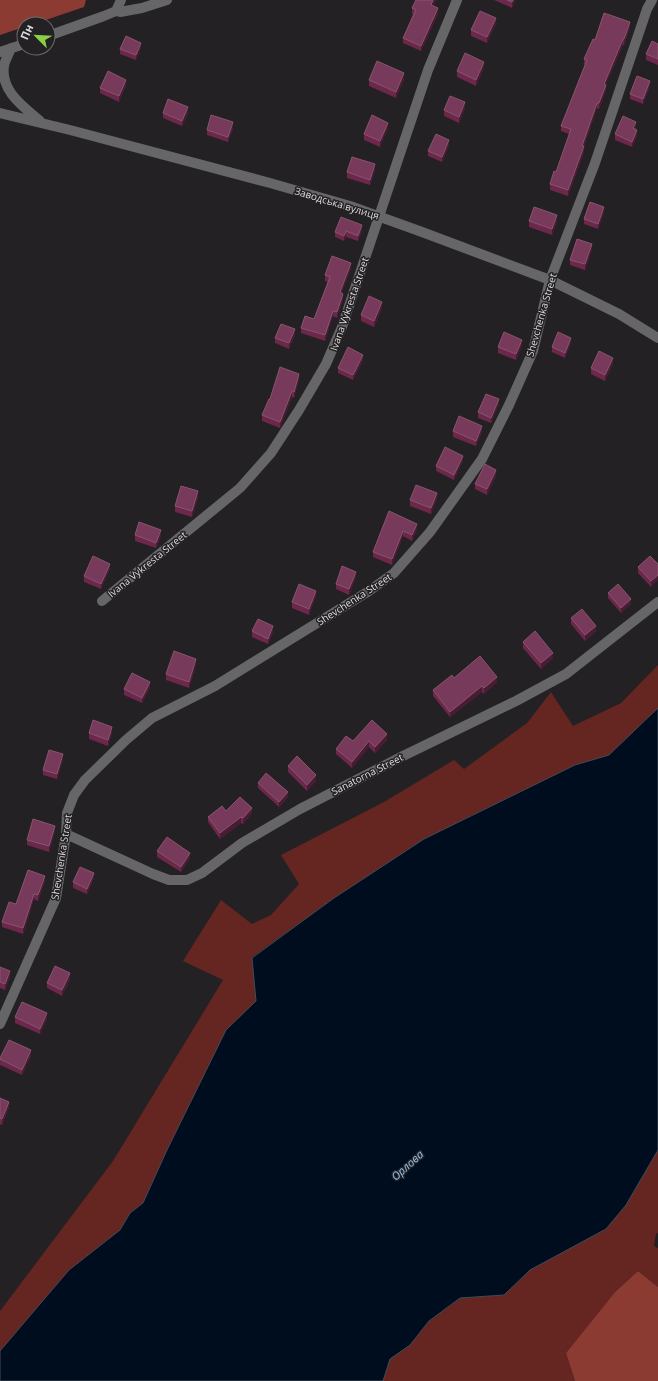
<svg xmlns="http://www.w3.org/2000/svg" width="658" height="1381" font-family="'Open Sans',sans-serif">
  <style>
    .green { fill: #652520 }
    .forest { fill: #8c3b33 }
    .water { fill: #000d1f; stroke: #434b58 }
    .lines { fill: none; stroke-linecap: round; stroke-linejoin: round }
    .minor { stroke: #666668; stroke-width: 10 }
    .wall { fill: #6c274a }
    .shaded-wall { fill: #491c34 }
    .building { fill: #783a5a; stroke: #88546f }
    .labels { text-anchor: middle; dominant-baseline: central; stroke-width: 3; stroke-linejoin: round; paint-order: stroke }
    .street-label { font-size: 10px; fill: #deddde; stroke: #232123 }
    .water-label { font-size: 11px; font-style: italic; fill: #95c4f5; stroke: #232123 }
  </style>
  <rect width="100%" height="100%" fill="#232123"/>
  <path class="green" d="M658,665v43l-49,47 -34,10 -151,74 -90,59 -82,59 4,44 -30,30 -59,119 -24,53 -13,10 -10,17 -51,40 -69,81v-40l113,-150 110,-181 -40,-19 38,-61 31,24 19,-9 28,-31 -18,-29 103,-53 70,-42 10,9 63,-46 24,-31 22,34 48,-23z
    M658,1150v83l-2,1 -2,12 4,2v39l-20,-16 -23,21 -49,61 9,28h-192l7,-22 20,-14 19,-24 32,-23 43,-3 26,-25 76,-41 20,-24z"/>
  <path class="forest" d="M0,0h86l-2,7 -50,17h-10v3l-24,8z
    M638,1271l20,16v94h-83l-9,-28 49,-61z"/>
  <path class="water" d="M658,708v442l-32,55 -20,24 -76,41 -26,25 -44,3 -31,23 -19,24 -20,14 -7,22h-383v-30l69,-81 51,-40 10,-17 13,-10 24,-53 59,-120 30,-29 -4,-43 82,-60 90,-59 151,-74 34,-10z"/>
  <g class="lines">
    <path class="minor" d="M116,11l5,-11
      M48,36l56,-20 12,-5 4,1 22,-4 25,-8
      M11,48c-2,6 -6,12 -7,18 -4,25 20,41 36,55
      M0,52l24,-8
      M0,113l70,17 200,53 80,23 72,26 128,48 69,34 39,24
      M102,601l138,-113 31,-35 28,-43 27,-46 16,-37 86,-257 29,-70
      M66,834l87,40 16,6h18l15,-7 40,-30 58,-34 103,-53 113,-55 50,-27 92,-72
      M0,1024l56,-126 10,-64 1,-21 7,-18 11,-15 41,-40 26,-22 63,-32 154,-95 25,-18 36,-41 52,-73 27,-54 24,-54 17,-71 45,-117 52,-154 5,-9"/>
  </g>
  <path class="wall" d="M416,0h20l-3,6 5,8 -17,37 -18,-8v-5l10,-24h-1v-6z
    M494,0h21l-3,8z
    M496,24l-9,19 -16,-7v-6z
    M630,28l-6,17h-1l-17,39v6l-7,19 -2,-1 -13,38v6l-16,44 -18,-6v-6l6,-12 13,-38 -8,-3v-5l24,-61 -1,-1v-5l11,-19z
    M658,44v21l-12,-5v-6z
    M141,48l-5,12 -16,-6v-5z
    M484,67l-8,19 -19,-9v-6z
    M404,79l-8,19 -27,-12v-6z
    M126,85l-7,17 -19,-9v-5z
    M650,86l-7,18 -13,-5v-5z
    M465,108l-6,15 -15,-7v-6z
    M163,113h25l-6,13 -19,-8z
    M233,128l-5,14 -21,-7v-5z
    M388,128l-8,19 -16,-7v-6z
    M636,128l-1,1 2,7 -5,11 -17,-7v-6z
    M449,146l-7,16 -14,-6v-5z
    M375,170l-5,15 -23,-7v-6z
    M604,213l-6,16 -14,-5v-5z
    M529,221h28l-5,14 -23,-8z
    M362,231l-4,10 -12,-4 -2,4 -9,-4v-5z
    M592,249l-7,21 -15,-5v-5z
    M351,269l-10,24 2,6 -6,19 -4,-2 -8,25 -24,-8v-5l13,-9 14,-37 -3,-1v-6z
    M382,308l-8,19 -13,-6v-6z
    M295,335l-6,14 -14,-6v-5z
    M571,343l-6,15 -13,-6v-5z
    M522,345l-6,15 -18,-7v-6z
    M363,360l-10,20 -15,-7v-5z
    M613,364l-8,17 -14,-7v-6z
    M299,379l-5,19 -2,-1 -12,31 -18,-7v-6l8,-16z
    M499,404l-8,19 -13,-5v-6z
    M453,431h29l-6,15 -23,-9z
    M463,461l-9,19 -18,-9v-5z
    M496,476l-9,19 -12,-6v-5z
    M198,497l-6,20 -17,-5v-6z
    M437,498l-6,16 -21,-8v-6z
    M389,511l28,18 -5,12 -9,-5 -11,29 -19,-8v-5z
    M135,535l26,1 -5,12 -21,-7z
    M658,564l-7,23 -13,-14v-6z
    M110,569l-9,20 -17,-7v-6z
    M356,577l-7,18 -13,-6v-5z
    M608,593l23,11 -10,9 -13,-15z
    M316,596l-7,19 -17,-7v-6z
    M571,618l25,13 -11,10 -14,-17z
    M252,631l21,1 -5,12 -16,-7z
    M523,642l30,16 -12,11 -18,-21z
    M196,665l-7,23 -23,-8v-6z
    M454,678l43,4 -13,12 -2,-2 -32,25 -17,-21v-6z
    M150,687l-8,16 -18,-8v-6z
    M112,732l-4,14 -19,-7v-6z
    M387,740l-12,13 -6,-6 -17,21 -16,-14v-5l17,-8z
    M63,760l-6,19 -14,-4v-5z
    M288,766l28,15 -9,10 -19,-19z
    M258,783l30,14 -9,10 -21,-19z
    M226,811l26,2 -9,11 -2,-1 -21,16 -12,-17v-5z
    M55,831l-6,21 -22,-7v-5z
    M157,851l33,7 -9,14 -24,-15z
    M94,878l-7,16 -14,-6v-6z
    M45,882l-7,19 -4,-2 -11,35 -21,-7v-5l14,-18z
    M0,967l10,10 -5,13 -5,-2z
    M70,979l-8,17 -15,-8v-5z
    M15,1017l32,2 -7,15 -25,-11z
    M31,1056l-9,19 -22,-10v-7z
    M0,1098l9,9 -7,18 -2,-1z"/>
  <path class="shaded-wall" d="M433,0h3l-5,11v-6z
    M513,0h2l-3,8v-6z
    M438,8v6l-17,37v-5z
    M496,18v6l-9,19v-6z
    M630,22v6l-6,17v-6z
    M623,39v6l-19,44v-5z
    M141,43v5l-5,12v-5z
    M484,62v5l-8,19v-6z
    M404,73v6l-8,19v-6z
    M126,80v5l-7,17v-6z
    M650,81v5l-7,18v-5z
    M606,85v5l-7,19v-6z
    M465,102v6l-6,15v-6z
    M597,103v5l-15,43v-5z
    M188,107v6l-6,13v-5z
    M233,122v6l-5,14v-5z
    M636,122v6l-3,6v-6z
    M388,123v5l-8,19v-6z
    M637,130v6l-5,11v-5z
    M449,140v6l-7,16v-5z
    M584,146v6l-16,44v-6z
    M375,164v6l-5,15v-5z
    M604,207v6l-6,16v-5z
    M557,215v6l-5,14v-6z
    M362,225v6l-4,10v-5z
    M346,231v6l-2,4v-5z
    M592,244v5l-7,21v-6z
    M351,263v6l-11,29v-6z
    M343,294v5l-6,19v-6z
    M382,302v6l-8,19v-6z
    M333,311v5l-8,25v-6z
    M295,329v6l-6,14v-6z
    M571,338v5l-6,15v-5z
    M522,340v5l-6,15v-6z
    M363,355v5l-10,20v-5z
    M613,358v6l-8,17v-6z
    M299,374v5l-5,19v-6z
    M292,391v6l-12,31v-6z
    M499,399v5l-8,19v-5z
    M482,426v5l-6,15v-5z
    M463,456v5l-9,19v-5z
    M496,470v6l-9,19v-6z
    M198,491v6l-6,20v-6z
    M437,493v5l-6,16v-6z
    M417,524v5l-5,12v-6z
    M161,530v6l-5,12v-5z
    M403,531v5l-11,29v-6z
    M110,564v5l-9,20v-5z
    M356,572v5l-7,18v-6z
    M658,575v5l-7,7v-6z
    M316,591v5l-7,19v-6z
    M631,599v5l-10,9v-5z
    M273,626v6l-5,12v-5z
    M596,626v5l-11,10v-6z
    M553,653v5l-12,11v-6z
    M196,659v6l-7,23v-6z
    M497,677v5l-13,12v-6z
    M150,682v5l-8,16v-5z
    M482,686v6l-32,25v-5z
    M112,727v5l-4,14v-6z
    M387,734v6l-12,13v-6z
    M369,741v6l-17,21v-6z
    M63,754v6l-6,19v-5z
    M316,775v6l-9,10v-6z
    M288,792v5l-9,10v-5z
    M252,808v5l-9,11v-6z
    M241,817v6l-21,16v-6z
    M55,826v5l-6,21v-6z
    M190,853v5l-9,14v-5z
    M94,873v5l-7,16v-5z
    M45,876v6l-7,19v-6z
    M34,894v5l-11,35v-6z
    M10,971v6l-5,13v-6z
    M70,973v6l-8,17v-6z
    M47,1013v6l-7,15v-5z
    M31,1050v6l-9,19v-5z
    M9,1102v5l-7,18v-6z"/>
  <path class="building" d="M416,0h17l-2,5 7,3 -17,38 -18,-8 13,-28 -4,-2z
    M507,0h6l-1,2z
    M480,11l16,7 -9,19 -16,-7z
    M604,13l26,9 -6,17h-1l-19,45 2,1 -7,18h-2l-15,43h2l-16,44 -18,-6 4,-13 2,1 15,-43 -10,-3 26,-66 -3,-1 9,-20 2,1z
    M126,36l15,7 -5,12 -16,-6z
    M652,41l6,3v15l-12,-5z
    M465,53l19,9 -8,18 -19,-9z
    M377,61l27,12 -8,19 -27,-12z
    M108,71l18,9 -7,16 -19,-8z
    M637,76l13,5 -7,18 -13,-5z
    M450,96l15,6 -6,15 -15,-7z
    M168,99l20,8 -6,14 -19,-8z
    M211,115l22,7 -5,15 -21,-7z
    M372,115l16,8 -8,18 -16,-7z
    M623,116l13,6 -3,6 4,2 -5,12 -17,-8z
    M436,134l13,6 -7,17 -14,-6z
    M352,157l23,7 -5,16 -23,-8z
    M590,202l14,5 -6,17 -14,-5z
    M534,207l23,8 -5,14 -23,-8z
    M341,217l21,8 -4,11 -12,-5 -2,5 -9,-4z
    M577,239l15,5 -7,20 -15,-4z
    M332,256l19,7 -11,29 3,2 -6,18 -4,-1 -8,24 -24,-7 4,-12 9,3 16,-42 -5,-2z
    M369,296l13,6 -8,19 -13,-6z
    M281,324l14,5 -6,14 -14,-5z
    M504,332l18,8 -6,14 -18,-7z
    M558,332l13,6 -6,15 -13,-6z
    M348,347l15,8 -10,20 -15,-7z
    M599,351l14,7 -8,17 -14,-7z
    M280,367l19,7 -5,18 -2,-1 -12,31 -18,-7 7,-16h1z
    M486,394l13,5 -8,19 -13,-6z
    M459,416l23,10 -6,15 -23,-10z
    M445,447l18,9 -9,19 -18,-9z
    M485,464l11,6 -9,19 -12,-5z
    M416,485l21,8 -6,15 -21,-8z
    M181,486l17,5 -6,20 -17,-5z
    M389,511l28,13 -5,11 -9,-4 -11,28 -19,-7z
    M139,522l22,8 -5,13 -21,-8z
    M93,556l17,8 -9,20 -17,-8z
    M650,556l8,8v11l-7,6 -13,-14z
    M342,566l14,6 -7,17 -13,-5z
    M299,584l17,7 -7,18 -17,-7z
    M618,584l13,15 -10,9 -13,-15z
    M582,609l14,17 -11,9 -14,-17z
    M258,619l15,7 -5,13 -16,-8z
    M535,631l18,22 -12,10 -18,-21z
    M174,651l22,8 -7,23 -23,-8z
    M480,656l17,21 -13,11 -2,-2 -32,26 -17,-22 19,-15 2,3z
    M132,673l18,9 -8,16 -18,-9z
    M93,720l19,7 -4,13 -19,-7z
    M372,720l15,14 -12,13 -6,-6 -17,21 -16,-13 10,-13 7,5z
    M49,750l14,4 -6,20 -14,-4z
    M297,756l19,19 -9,10 -19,-19z
    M266,773l22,19 -9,10 -21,-19z
    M240,797l12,11 -9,10 -2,-1 -21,16 -12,-16 14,-11 4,5z
    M33,819l22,7 -6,20 -22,-6z
    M167,837l23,16 -9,14 -24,-16z
    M80,867l14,6 -7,16 -14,-7z
    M28,870l17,6 -7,19 -4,-1 -11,34 -21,-6 7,-20 7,2z
    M55,966l15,7 -8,17 -15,-7z
    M0,967l10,4 -5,13 -5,-2z
    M22,1002l25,11 -7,16 -25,-12z
    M9,1040l22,10 -9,20 -22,-11v-1z
    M0,1098l9,4 -7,17 -2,-1z"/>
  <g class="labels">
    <g class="street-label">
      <text transform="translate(337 203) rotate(17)">Заводська вулиця</text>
      <text transform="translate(349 304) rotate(-71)">Ivana Vykresta Street</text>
      <text transform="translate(541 315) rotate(-74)">Shevchenka Street</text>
      <text transform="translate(147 564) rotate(-39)">Ivana Vykresta Street</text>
      <text transform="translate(354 599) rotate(-33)">Shevchenka Street</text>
      <text transform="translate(367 774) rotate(-27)">Sanatorna Street</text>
      <text transform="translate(61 857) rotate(-81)">Shevchenka Street</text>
    </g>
    <g class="water-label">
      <text transform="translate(407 1165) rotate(-42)">Орлова</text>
    </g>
  </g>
  <g transform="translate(36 36) rotate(294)"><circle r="19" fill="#232123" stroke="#6e6c6e"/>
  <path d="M0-3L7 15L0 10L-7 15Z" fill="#8cce45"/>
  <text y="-6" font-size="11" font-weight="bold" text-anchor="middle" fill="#deddde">Пн</text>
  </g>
</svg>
